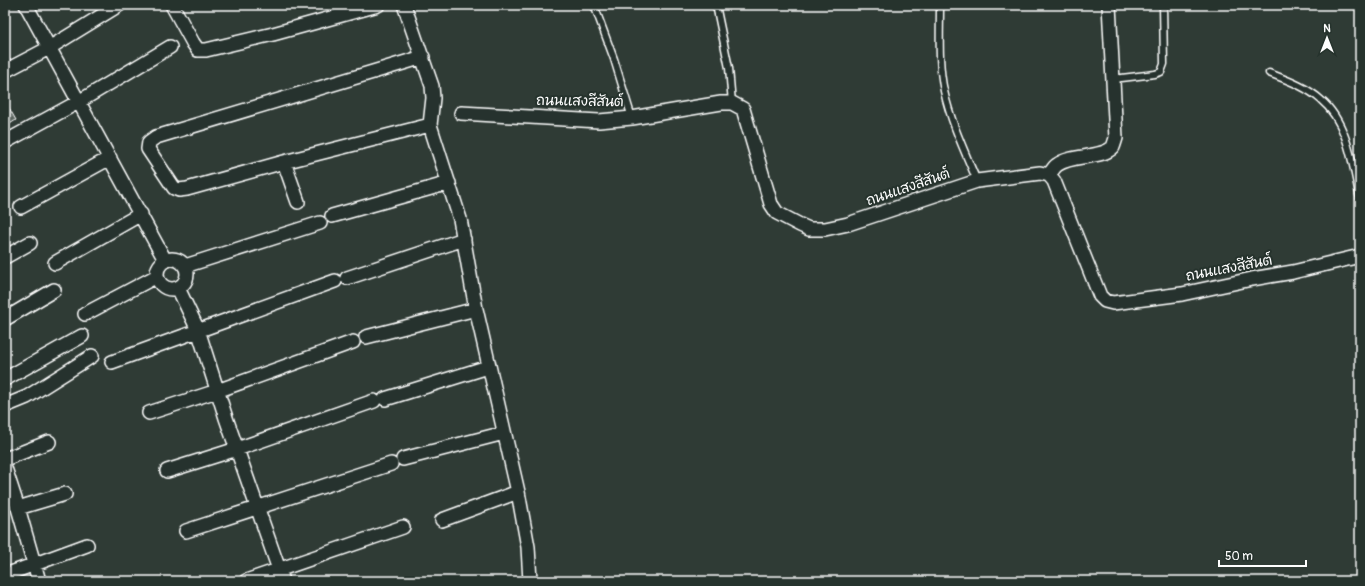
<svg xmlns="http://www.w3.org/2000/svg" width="1365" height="586" font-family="Pangolin,'Playpen Sans Thai',sans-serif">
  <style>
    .building { fill: url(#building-cross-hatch); stroke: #fff }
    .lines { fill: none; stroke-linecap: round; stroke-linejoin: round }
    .lane-casing { stroke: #fff; stroke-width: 9 }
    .street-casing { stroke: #fff; stroke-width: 16 }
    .lane { stroke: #26332d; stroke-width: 6 }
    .street { stroke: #26332d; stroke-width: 13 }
    .labels { text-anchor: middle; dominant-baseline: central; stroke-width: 4; stroke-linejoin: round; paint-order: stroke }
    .street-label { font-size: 14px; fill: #fff; stroke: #26332d }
  </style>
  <defs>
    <pattern id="building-cross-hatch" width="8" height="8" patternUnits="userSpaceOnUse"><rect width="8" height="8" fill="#5b6661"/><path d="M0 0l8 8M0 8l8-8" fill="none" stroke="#747d79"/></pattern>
  </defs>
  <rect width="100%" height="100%" fill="#2f3b35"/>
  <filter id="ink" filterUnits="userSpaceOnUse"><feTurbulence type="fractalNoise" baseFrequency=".025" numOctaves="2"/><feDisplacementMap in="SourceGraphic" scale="8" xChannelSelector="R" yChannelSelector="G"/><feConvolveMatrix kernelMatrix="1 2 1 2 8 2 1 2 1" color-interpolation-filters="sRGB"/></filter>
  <g filter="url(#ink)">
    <path class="building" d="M5,101l11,19 -11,7z"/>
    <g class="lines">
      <g class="lane-casing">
        <path id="lane" d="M594,5l20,54 18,59
          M716,5l13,63 3,35
          M940,5c0,28 -2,58 4,86 7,32 21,61 33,90
          M1269,73c18,7 38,14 52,27 27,22 32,67 39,99
          M1113,79l42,-5 6,-2 3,-8 -1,-59"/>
      </g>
      <g class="street-casing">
        <path id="street" d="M26,5l139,255
          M172,5l21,38 5,7h8l67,-16 105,-29
          M404,5l28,81 1,12 -3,27 30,94 16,90 42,183 10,55 2,34
          M423,57l-267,80 -7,5 -1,7 26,39 5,2 8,-1 97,-27 146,-37
          M5,71l44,-23 70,-43
          M461,113l138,8 33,-3 89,-15h11l11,6 28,95 6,9 23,12 9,4h16l23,-5 129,-43 63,-8 9,2 5,6 46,115 5,5 8,2 69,-9 70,-15 41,-7 67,-16
          M5,142l75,-41 90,-54
          M284,162l14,40
          M1049,175c3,-4 5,-8 8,-10 14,-11 45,-6 56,-18 1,-2 2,-6 3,-9l-7,-133
          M21,207l89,-49
          M332,216l117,-33
          M5,257l25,-14
          M157 274a15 15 0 1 1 30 0a15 15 0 1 1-30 0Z
          M55,263l86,-49
          M185,266l135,-43
          M347,278l117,-39
          M178,288l20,42 28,88 57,163
          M85,314l72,-38
          M5,319l49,-29
          M366,337l110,-28
          M112,362l223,-81
          M5,379l77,-43
          M385,399l103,-32
          M5,406l22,-9 65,-41
          M149,413l68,-22 136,-49
          M5,459l44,-17
          M403,459l101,-26
          M5,468l13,40 21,73
          M167,471l70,-22 137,-48
          M18,508l47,-14
          M442,520l76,-28
          M186,531l205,-67
          M5,575l82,-30
          M246,581l157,-54"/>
      </g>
      <use href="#lane" class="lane"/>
      <use href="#street" class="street"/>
    </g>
  </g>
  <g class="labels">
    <g class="street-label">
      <text transform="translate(580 101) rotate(1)">ถนนแสงสีสันต์</text>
      <text transform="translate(908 187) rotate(-19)">ถนนแสงสีสันต์</text>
      <text transform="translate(1229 268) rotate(-11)">ถนนแสงสีสันต์</text>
    </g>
  </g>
  <rect width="1365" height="586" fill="none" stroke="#26332d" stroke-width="20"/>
  <rect x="10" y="10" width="1345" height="566" fill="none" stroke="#fff" stroke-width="1.5" filter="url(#ink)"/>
  <g transform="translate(1327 38)" stroke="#26332d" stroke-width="3" paint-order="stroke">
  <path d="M0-3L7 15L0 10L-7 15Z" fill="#ffffff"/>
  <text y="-6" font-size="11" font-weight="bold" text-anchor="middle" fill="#ffffff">N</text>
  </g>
  <path d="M1219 560v6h87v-6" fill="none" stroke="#ffffff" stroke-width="2"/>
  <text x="1225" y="560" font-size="12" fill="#ffffff" stroke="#26332d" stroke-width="3" paint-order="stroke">50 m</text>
</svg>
